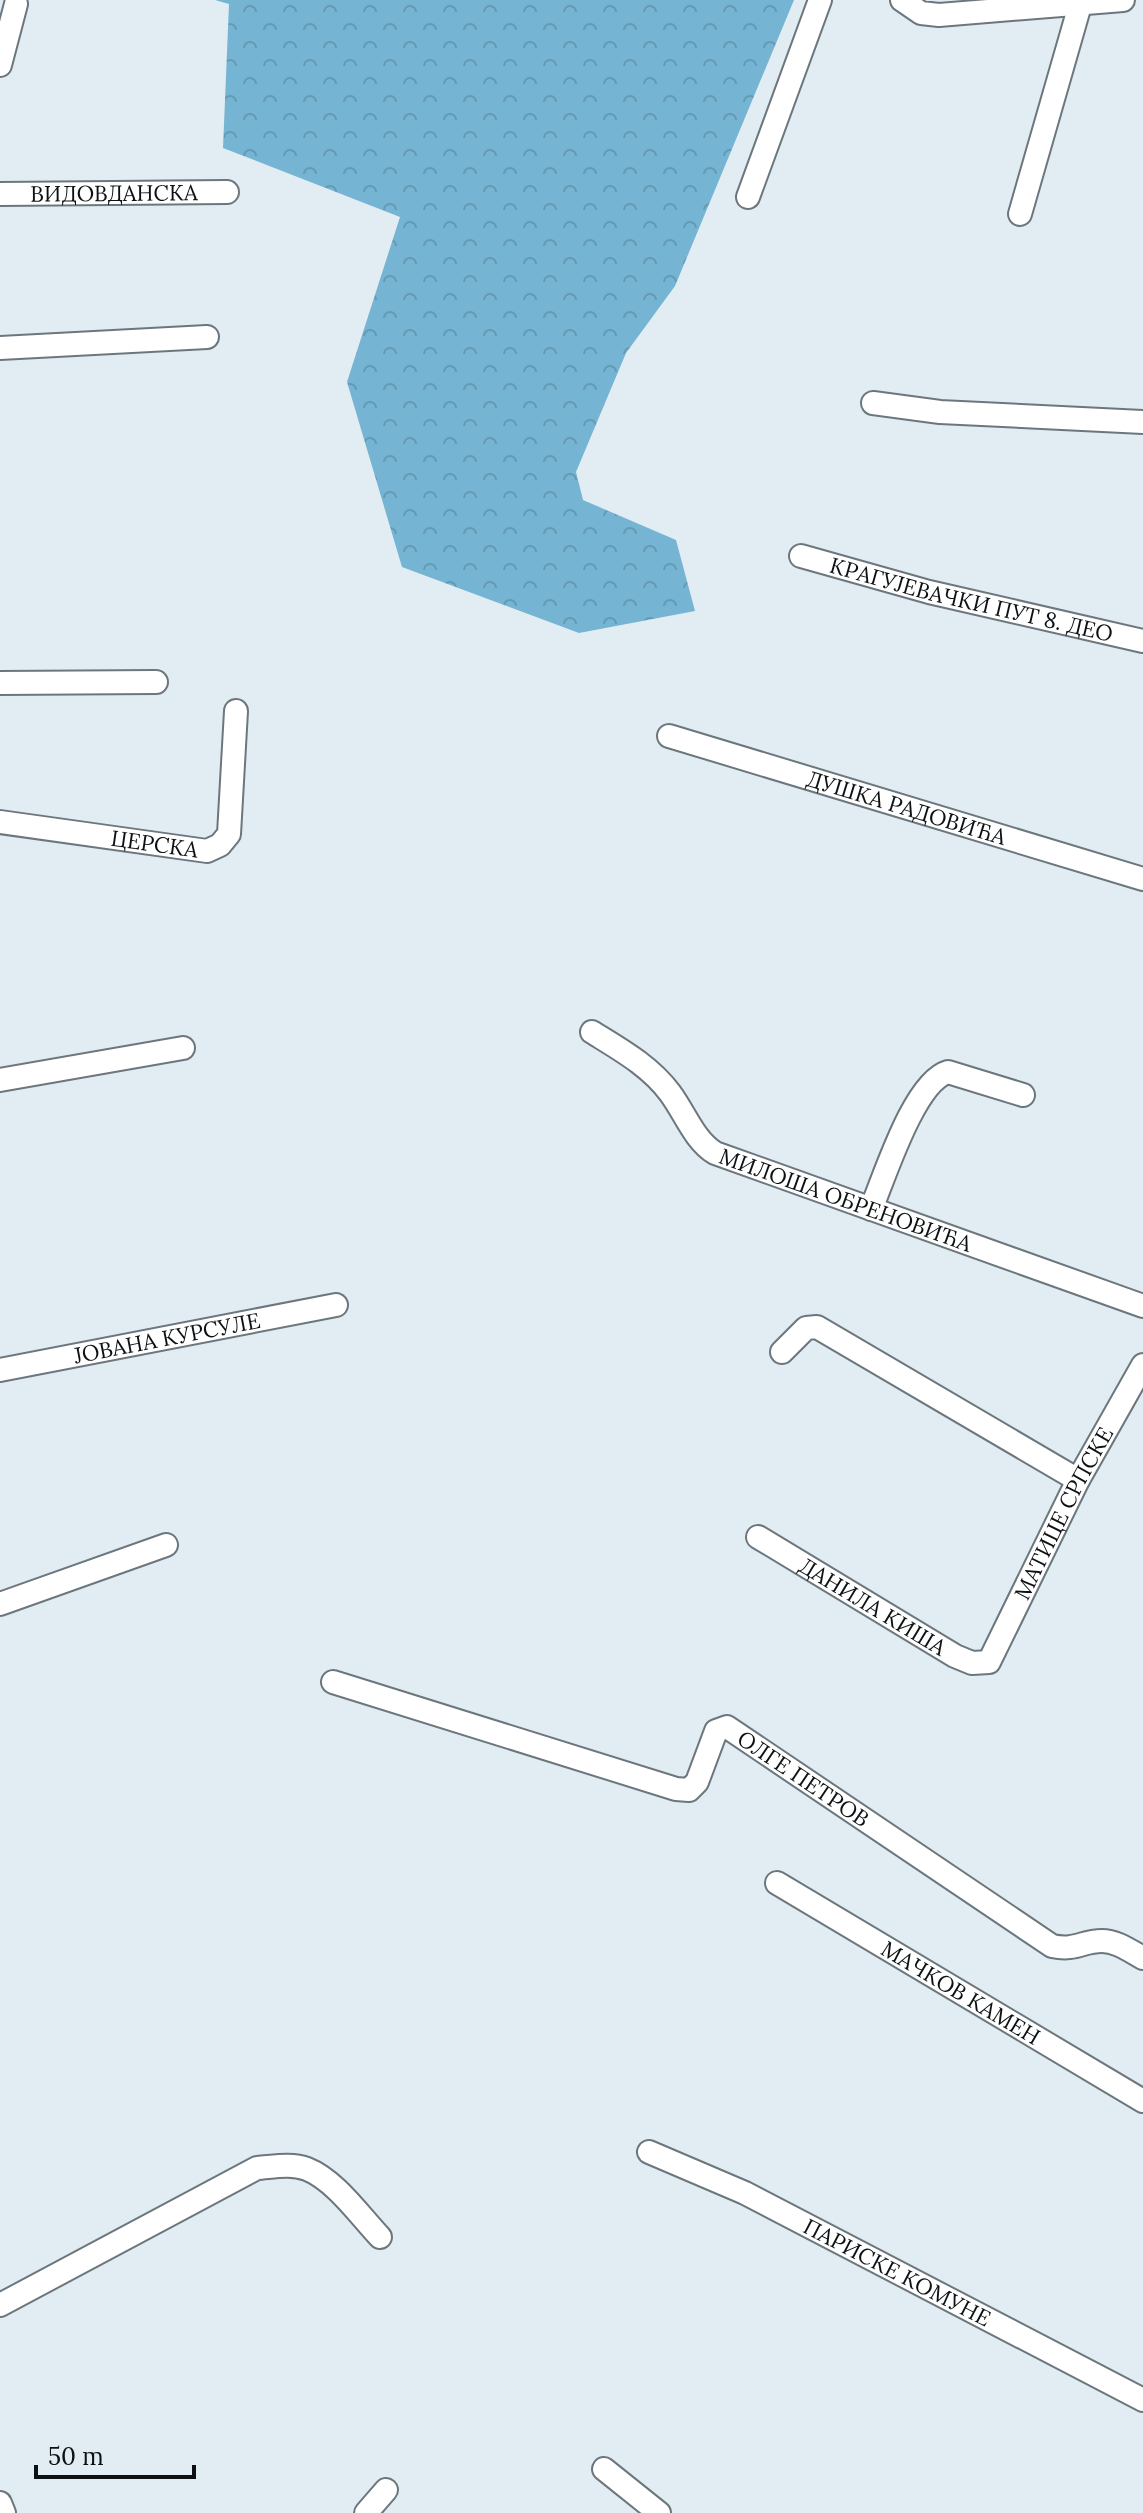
<svg xmlns="http://www.w3.org/2000/svg" width="1143" height="2513" font-family="Lora,serif">
  <style>
    .forest { fill: url(#forest-crowns) }
    .lines { fill: none; stroke-linecap: round; stroke-linejoin: round }
    .minor-casing { stroke: #6c777d; stroke-width: 26 }
    .minor { stroke: #fff; stroke-width: 22 }
    .labels { text-anchor: middle; dominant-baseline: central; stroke-width: 7; stroke-linejoin: round; paint-order: stroke }
    .street-label { font-size: 22px; fill: #0d1113; stroke: #e1edf3 }
  </style>
  <defs>
    <pattern id="forest-crowns" width="20" height="18" patternUnits="userSpaceOnUse" patternTransform="scale(2)"><rect width="20" height="18" fill="#75b4d2"/><path d="M2 6a3 3 0 1 1 6 0M12 15a3 3 0 1 1 6 0" fill="none" stroke="#649ab3"/></pattern>
  </defs>
  <rect width="100%" height="100%" fill="#e1edf3"/>
  <path class="forest" d="M215,0h579l-119,286 -49,67 -50,119 7,28 93,40 19,71 -116,22 -177,-66 -55,-185 53,-165 -177,-69 6,-144z"/>
  <g class="lines">
    <g class="minor-casing">
      <g id="minor">
        <path d="M902,0l19,13 18,2 184,-15"/>
        <path d="M0,65l16,-61"/>
        <path id="s1" d="M0,194l227,-2"/>
        <path d="M748,197l72,-197"/>
        <path d="M1020,214l60,-209"/>
        <path d="M0,348l207,-11"/>
        <path d="M873,403l67,9 203,10"/>
        <path id="s2" d="M801,556l128,36 214,49"/>
        <path d="M0,683l156,-1"/>
        <path id="s3" d="M669,736l474,143"/>
        <path id="s4" d="M0,822l207,29 13,-6 9,-11 7,-123"/>
        <path id="s5" d="M592,1032c29,18 58,34 78,61 15,20 24,47 45,60l428,153"/>
        <path d="M0,1080l183,-32"/>
        <path d="M871,1209c14,-33 43,-127 77,-137l75,23"/>
        <path d="M782,1352l24,-24 11,-1 261,153"/>
        <path id="s6" d="M0,1370l336,-65"/>
        <path id="s7" d="M758,1537l197,119 17,7 17,-1 89,-182 65,-115"/>
        <path d="M0,1604l166,-59"/>
        <path id="s8" d="M333,1682l343,107 13,1 8,-8 19,-51 11,-4 325,219c25,5 29,-5 50,-5 15,0 28,10 41,17"/>
        <path id="s9" d="M777,1883l366,218"/>
        <path id="s10" d="M649,2152l96,41 398,207"/>
        <path d="M0,2305l257,-137c16,-1 34,-5 50,1 28,11 53,47 73,68"/>
        <path d="M604,2469l55,44"/>
        <path d="M0,2503l4,10"/>
        <path d="M366,2513l20,-23"/>
      </g>
    </g>
    <use href="#minor" class="minor"/>
  </g>
  <g class="labels">
    <g class="street-label">
      <text stroke="none"><textPath href="#s1" startOffset="114">ВИДОВДАНСКА</textPath></text>
      <text stroke="none"><textPath href="#s2" startOffset="176">КРАГУЈЕВАЧКИ ПУТ 8. ДЕО</textPath></text>
      <text stroke="none"><textPath href="#s3" startOffset="248">ДУШКА РАДОВИЋА</textPath></text>
      <text stroke="none"><textPath href="#s4" startOffset="156">ЦЕРСКА</textPath></text>
      <text stroke="none"><textPath href="#s5" startOffset="314">МИЛОША ОБРЕНОВИЋА</textPath></text>
      <text stroke="none"><textPath href="#s6" startOffset="170">ЈОВАНА КУРСУЛЕ</textPath></text>
      <text stroke="none"><textPath href="#s7" startOffset="432">МАТИЦЕ СРПСКЕ</textPath></text>
      <text stroke="none"><textPath href="#s7" startOffset="134">ДАНИЛА КИША</textPath></text>
      <text stroke="none"><textPath href="#s8" startOffset="542">ОЛГЕ ПЕТРОВ</textPath></text>
      <text stroke="none"><textPath href="#s9" startOffset="214">МАЧКОВ КАМЕН</textPath></text>
      <text stroke="none"><textPath href="#s10" startOffset="276">ПАРИСКЕ КОМУНЕ</textPath></text>
    </g>
  </g>
  <path d="M36 2465v12h158v-12" fill="none" stroke="#0d1113" stroke-width="4"/>
  <text x="48" y="2465" font-size="24" fill="#0d1113" stroke="#e1edf3" stroke-width="6" paint-order="stroke">50 m</text>
</svg>
